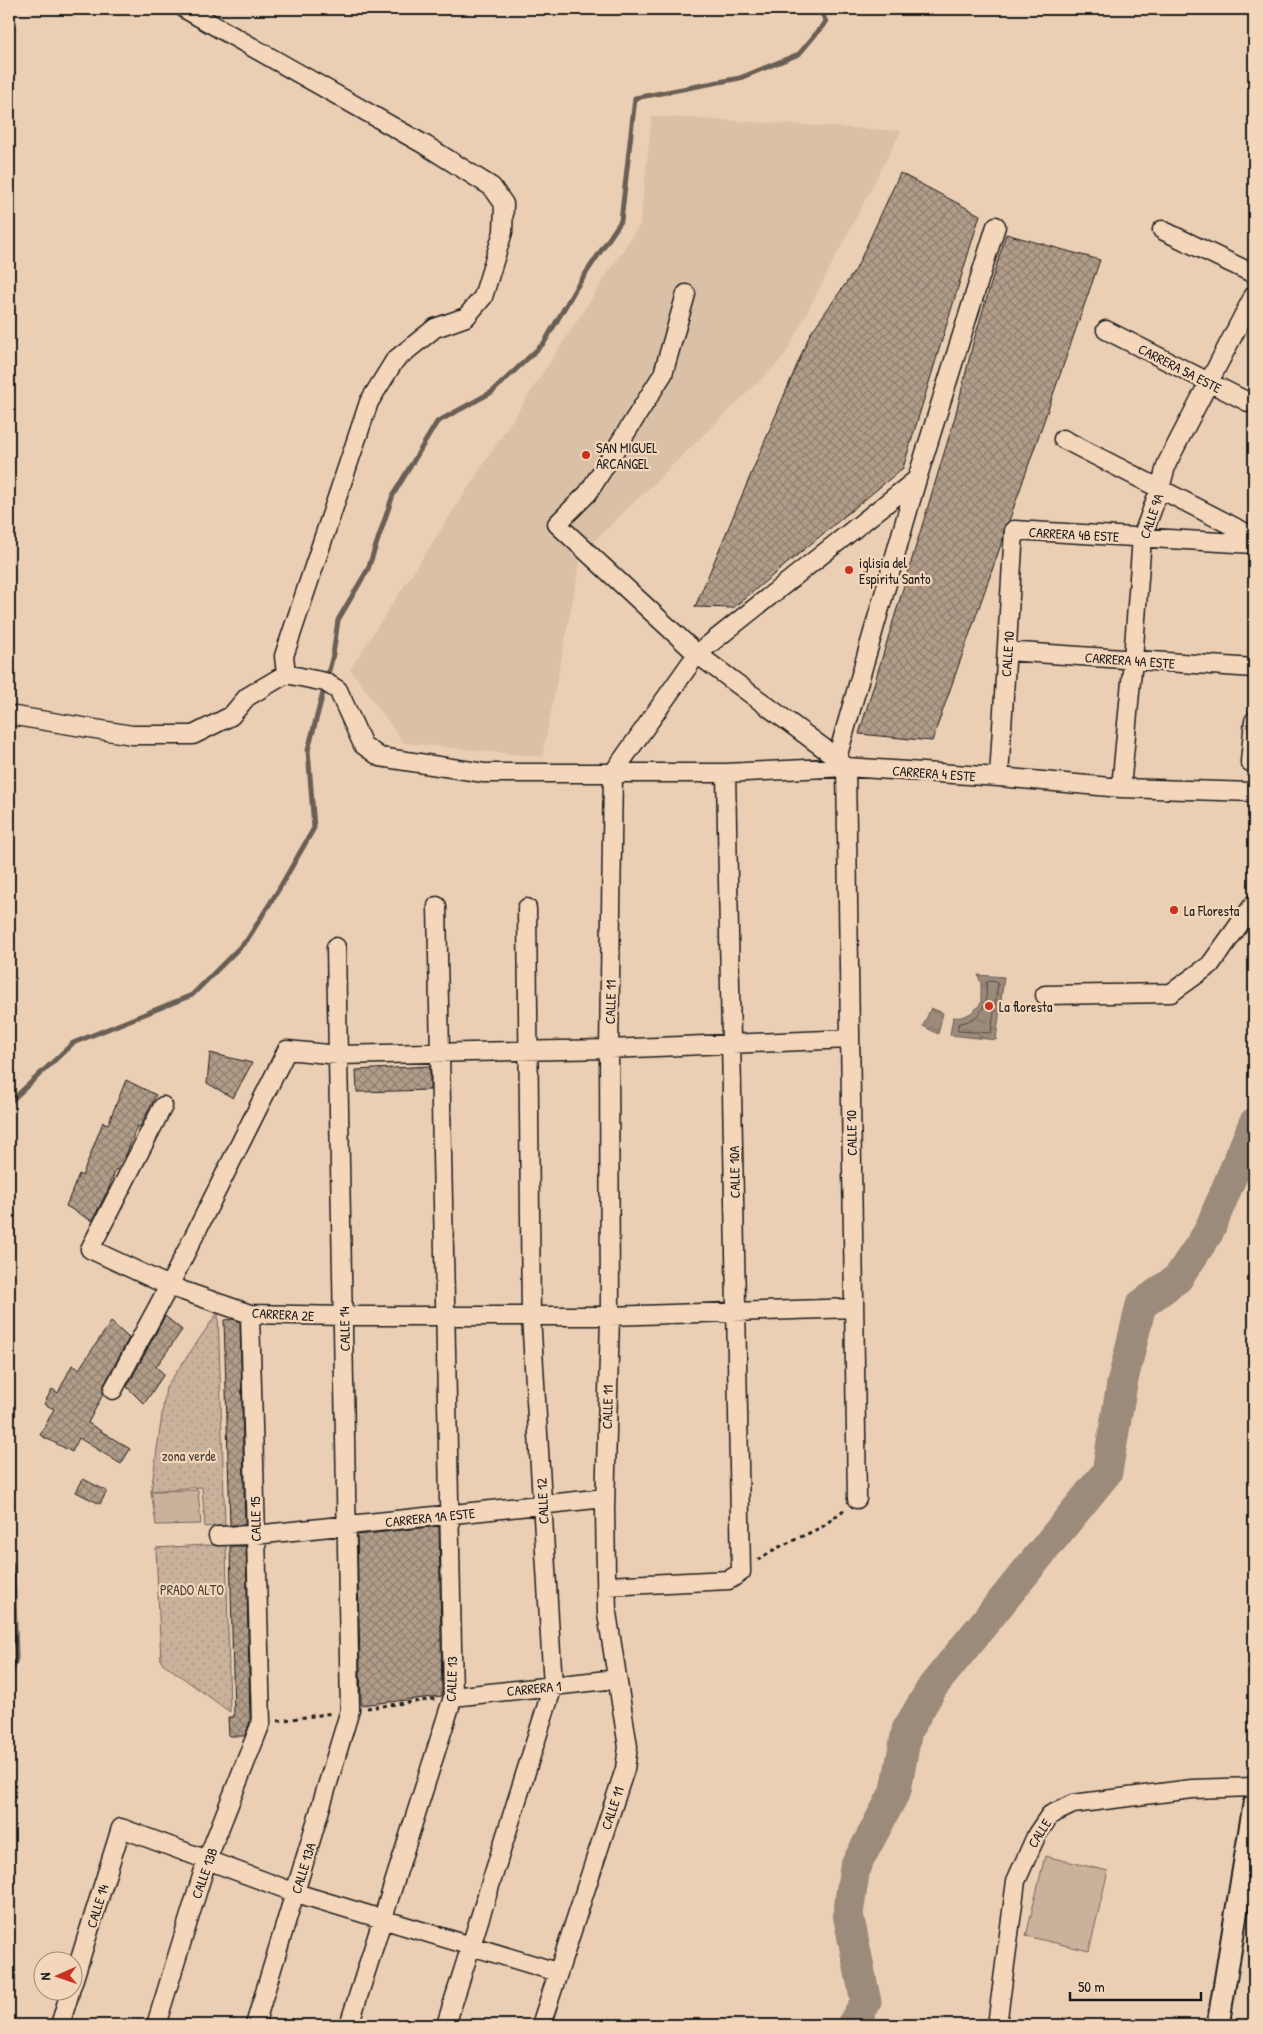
<svg xmlns="http://www.w3.org/2000/svg" width="1263" height="2034" font-family="'Patrick Hand',sans-serif">
  <style>
    .built { fill: #dac0a7 }
    .green { fill: url(#green-dots); stroke: #72665c }
    .pitch { fill: #c9b19b; stroke: #72665c }
    .water { fill: url(#water-ripples); stroke: #695e54 }
    .lines { fill: none; stroke-linecap: round; stroke-linejoin: round }
    .shore { stroke: #4f4842; stroke-width: 1 }
    .stream { stroke: #695e54; stroke-width: 5 }
    .river { stroke: #9c8a7a; stroke-width: 31 }
    .building { fill: url(#building-cross-hatch); stroke: #1c1c1c }
    .minor-casing { stroke: #1c1c1c; stroke-width: 21 }
    .major-casing { stroke: #1c1c1c; stroke-width: 25 }
    .path { stroke: #1c1c1c; stroke-width: 3; stroke-dasharray: 4 4; stroke-linecap: butt }
    .minor { stroke: #f4d6ba; stroke-width: 18 }
    .major { stroke: #f4d6ba; stroke-width: 21 }
    .poi-dot { fill: #c8321e; stroke: #f4d6ba; stroke-width: 2 }
    .labels { text-anchor: middle; dominant-baseline: central; stroke-width: 4.5; stroke-linejoin: round; paint-order: stroke }
    .street-label { font-size: 14px; fill: #1c1c1c; stroke: #f4d6ba }
    .poi-label { font-size: 14px; fill: #1c1c1c; stroke: #f4d6ba; text-anchor: start }
    .park-label { font-size: 14px; fill: #47413c; stroke: #f4d6ba }
  </style>
  <defs>
    <pattern id="green-dots" width="8" height="8" patternUnits="userSpaceOnUse" patternTransform="scale(1.25)"><rect width="8" height="8" fill="#c9b19b"/><path d="M2 2h.1M6 6h.1" fill="none" stroke="#ac9885" stroke-width="1.8" stroke-linecap="round"/></pattern>
    <pattern id="water-ripples" width="26" height="14" patternUnits="userSpaceOnUse" patternTransform="scale(1.25)"><rect width="26" height="14" fill="#9c8a7a"/><path d="M2 4q2-2 4 0t4 0M15 11q2-2 4 0t4 0" fill="none" stroke="#7e7063"/></pattern>
    <pattern id="building-cross-hatch" width="8" height="8" patternUnits="userSpaceOnUse" patternTransform="scale(1.25)"><rect width="8" height="8" fill="#b29d89"/><path d="M0 0l8 8M0 8l8-8" fill="none" stroke="#907f6f"/></pattern>
  </defs>
  <rect width="100%" height="100%" fill="#ebcfb4"/>
  <filter id="ink" filterUnits="userSpaceOnUse"><feTurbulence type="fractalNoise" baseFrequency=".02" numOctaves="2"/><feDisplacementMap in="SourceGraphic" scale="10" xChannelSelector="R" yChannelSelector="G"/><feConvolveMatrix kernelMatrix="1 2 1 2 8 2 1 2 1" color-interpolation-filters="sRGB"/></filter>
  <g filter="url(#ink)">
    <path class="built" d="M652,116l249,15 -117,226 -202,196 -40,204 -138,-14 -54,-74 290,-445z"/>
    <path class="green" d="M218,1312l7,213 -20,2 -3,-40 -51,4 15,-104z
      M204,1545l22,1 4,166 -69,-50 -5,-114z"/>
    <path class="pitch" d="M198,1490l3,34 -45,1 -5,-34z
      M1045,1856l63,15 -19,80 -63,-15z"/>
    <path class="water" d="M978,975l26,2 -8,63 -46,-5 3,-18c12,2 21,-5 28,-14v-20z
      M931,1008l12,5 -5,21 -15,-8z"/>
    <g class="lines">
      <path class="shore" d="M989,981l7,1 2,2 -7,49 -33,-2v-7c24,-5 30,-18 28,-41z"/>
      <path class="stream" d="M9,1103l64,-60 119,-48 55,-55 32,-51 35,-61 -6,-78 25,-95 5,-35 30,-51 25,-74 44,-73 55,-30 52,-49 32,-55 45,-67 14,-123 105,-20 59,-24 27,-32 -6,-13
        M9,1558l4,9 3,91 -7,24"/>
      <path class="river" d="M852,2025l14,-23 -18,-88 7,-47 41,-77 11,-60 26,-44 174,-214 15,-88 19,-79 37,-27 30,-45 46,-110"/>
    </g>
    <path class="building" d="M900,173l80,42 -77,253 -170,140 -38,-1 115,-273 46,-65z
      M1006,234l94,26 -91,261 -4,4 -2,14 -71,202 -73,-7 96,-317 18,-74z
      M210,1053l42,10 -19,35 -26,-15z
      M430,1066v24l-73,2 -1,-22z
      M126,1080l30,15 -16,32 -3,-1 -11,29 -8,15 -2,-1 -8,21 -16,31 -26,-15 13,-32 3,2 21,-54 5,2z
      M165,1316l17,14 -26,37 8,7 -20,30 -17,-17z
      M233,1319l7,3 5,203h-15l-6,-205z
      M111,1322l18,16 -25,47 -1,9 -15,29 42,26 -9,15 -42,-26 -7,14 -32,-17 14,-26 -10,-5 8,-15 6,4 14,-28 7,4z
      M83,1479l24,12 -7,13 -24,-12z
      M439,1526l3,170 -81,9 -4,-170z
      M230,1546h16l4,175 -5,15h-16l-1,-19h6z"/>
    <g class="lines">
      <g class="minor-casing">
        <path id="minor" d="M185,9l240,136 67,42 12,17 -1,28 -20,65 -17,20 -31,11 -40,32 -26,42 -85,254 2,18
          M1162,230l92,44
          M686,294l-23,80 -75,119 -31,31 140,130 140,104
          M1106,330l148,75
          M1063,439l191,98
          M1007,651l247,17
          M9,715l123,20h61l38,-19 16,-19 39,-23 39,8 13,8 25,55 17,12 104,16h242l120,-6 153,10 122,11 133,4
          M1250,762l4,-41
          M613,773l84,-119 220,-175
          M999,777l15,-247 240,14
          M1121,788l12,-128 9,-123 18,-49 7,-25 87,-168
          M1045,995l126,-2 39,-28 44,-61
          M163,1106l-73,143 79,37 118,-236 51,5 271,-6 241,-10
          M113,1390l56,-104 81,28 94,2h266l244,-8
          M857,1499l-11,-732 -9,-9 80,-279 79,-253
          M218,1536l37,-1 350,-37
          M606,1586l123,-6 12,-8 -15,-799
          M453,1697l163,-18
          M72,1985l49,-157 175,65 261,79
          M60,2025l10,-33
          M156,2025l51,-165 54,-137 -11,-409
          M255,2025l95,-315 -14,-763
          M349,2025l104,-328 -16,-791
          M446,2025l107,-339 -22,-370 -4,-408
          M541,2025l84,-256 3,-22 -21,-134 -1,-39 -1,-66 5,-192 -1,-267 4,-276
          M997,2025l19,-144 21,-47 13,-19 23,-11 119,-15 62,-2"/>
      </g>
      <g class="major-casing">
        <path id="major" d="M1218,2025l36,-220"/>
      </g>
      <path class="path" d="M758,1560l17,-11 47,-22 23,-18
        M367,1708l68,-9
        M278,1721l55,-8"/>
      <use href="#minor" class="minor"/>
      <use href="#major" class="major"/>
    </g>
  </g>
  <g class="poi-dot">
    <circle cx="586" cy="455" r="5"/>
    <circle cx="849" cy="570" r="5"/>
    <circle cx="1174" cy="910" r="5"/>
    <circle cx="989" cy="1006" r="5"/>
  </g>
  <g class="labels">
    <g class="street-label">
      <text transform="translate(1180 368) rotate(27)">CARRERA 5A ESTE</text>
      <text transform="translate(1151 516) rotate(-71)">CALLE 9A</text>
      <text transform="translate(1074 534) rotate(3)">CARRERA 4B ESTE</text>
      <text transform="translate(1007 654) rotate(-86)">CALLE 10</text>
      <text transform="translate(1130 660) rotate(4)">CARRERA 4A ESTE</text>
      <text transform="translate(934 773) rotate(4)">CARRERA 4 ESTE</text>
      <text transform="translate(610 1002) rotate(-89)">CALLE 11</text>
      <text transform="translate(851 1133) rotate(-91)">CALLE 10</text>
      <text transform="translate(734 1172) rotate(-91)">CALLE 10A</text>
      <text transform="translate(283 1314) rotate(3)">CARRERA 2E</text>
      <text transform="translate(344 1329) rotate(-91)">CALLE 14</text>
      <text transform="translate(607 1407) rotate(-89)">CALLE 11</text>
      <text transform="translate(542 1501) rotate(-93)">CALLE 12</text>
      <text transform="translate(430 1517) rotate(-6)">CARRERA 1A ESTE</text>
      <text transform="translate(255 1519) rotate(-91)">CALLE 15</text>
      <text transform="translate(451 1679) rotate(-88)">CALLE 13</text>
      <text transform="translate(534 1688) rotate(-6)">CARRERA 1</text>
      <text transform="translate(612 1808) rotate(-72)">CALLE 11</text>
      <text transform="translate(1039 1833) rotate(-58)">CALLE</text>
      <text transform="translate(303 1868) rotate(-73)">CALLE 13A</text>
      <text transform="translate(204 1873) rotate(-71)">CALLE 13B</text>
      <text transform="translate(97 1906) rotate(-73)">CALLE 14</text>
    </g>
    <g class="poi-label">
      <text x="596" y="447">SAN MIGUEL<tspan x="596" dy="16">ARCANGEL</tspan></text>
      <text x="859" y="562">iglisia del<tspan x="859" dy="16">Espiritu Santo</tspan></text>
      <text x="1184" y="910">La Floresta</text>
      <text x="999" y="1006">La floresta</text>
    </g>
    <g class="park-label">
      <text x="189" y="1455">zona verde</text>
      <text x="192" y="1589">PRADO ALTO</text>
    </g>
  </g>
  <rect width="1263" height="2034" fill="none" stroke="#f4d6ba" stroke-width="30"/>
  <rect x="15" y="15" width="1233" height="2004" fill="none" stroke="#1c1c1c" stroke-width="2" filter="url(#ink)"/>
  <g transform="translate(58 1976) rotate(268)"><circle r="24" fill="#f4d6ba" stroke="#9e8c7b"/>
  <path d="M0-4L9 19L0 12L-9 19Z" fill="#c8321e"/>
  <text y="-8" font-size="14" font-weight="bold" text-anchor="middle" fill="#1c1c1c">N</text>
  </g>
  <path d="M1070 1992v8h131v-8" fill="none" stroke="#1c1c1c" stroke-width="2.5"/>
  <text x="1078" y="1992" font-size="15" fill="#1c1c1c" stroke="#f4d6ba" stroke-width="4" paint-order="stroke">50 m</text>
</svg>
